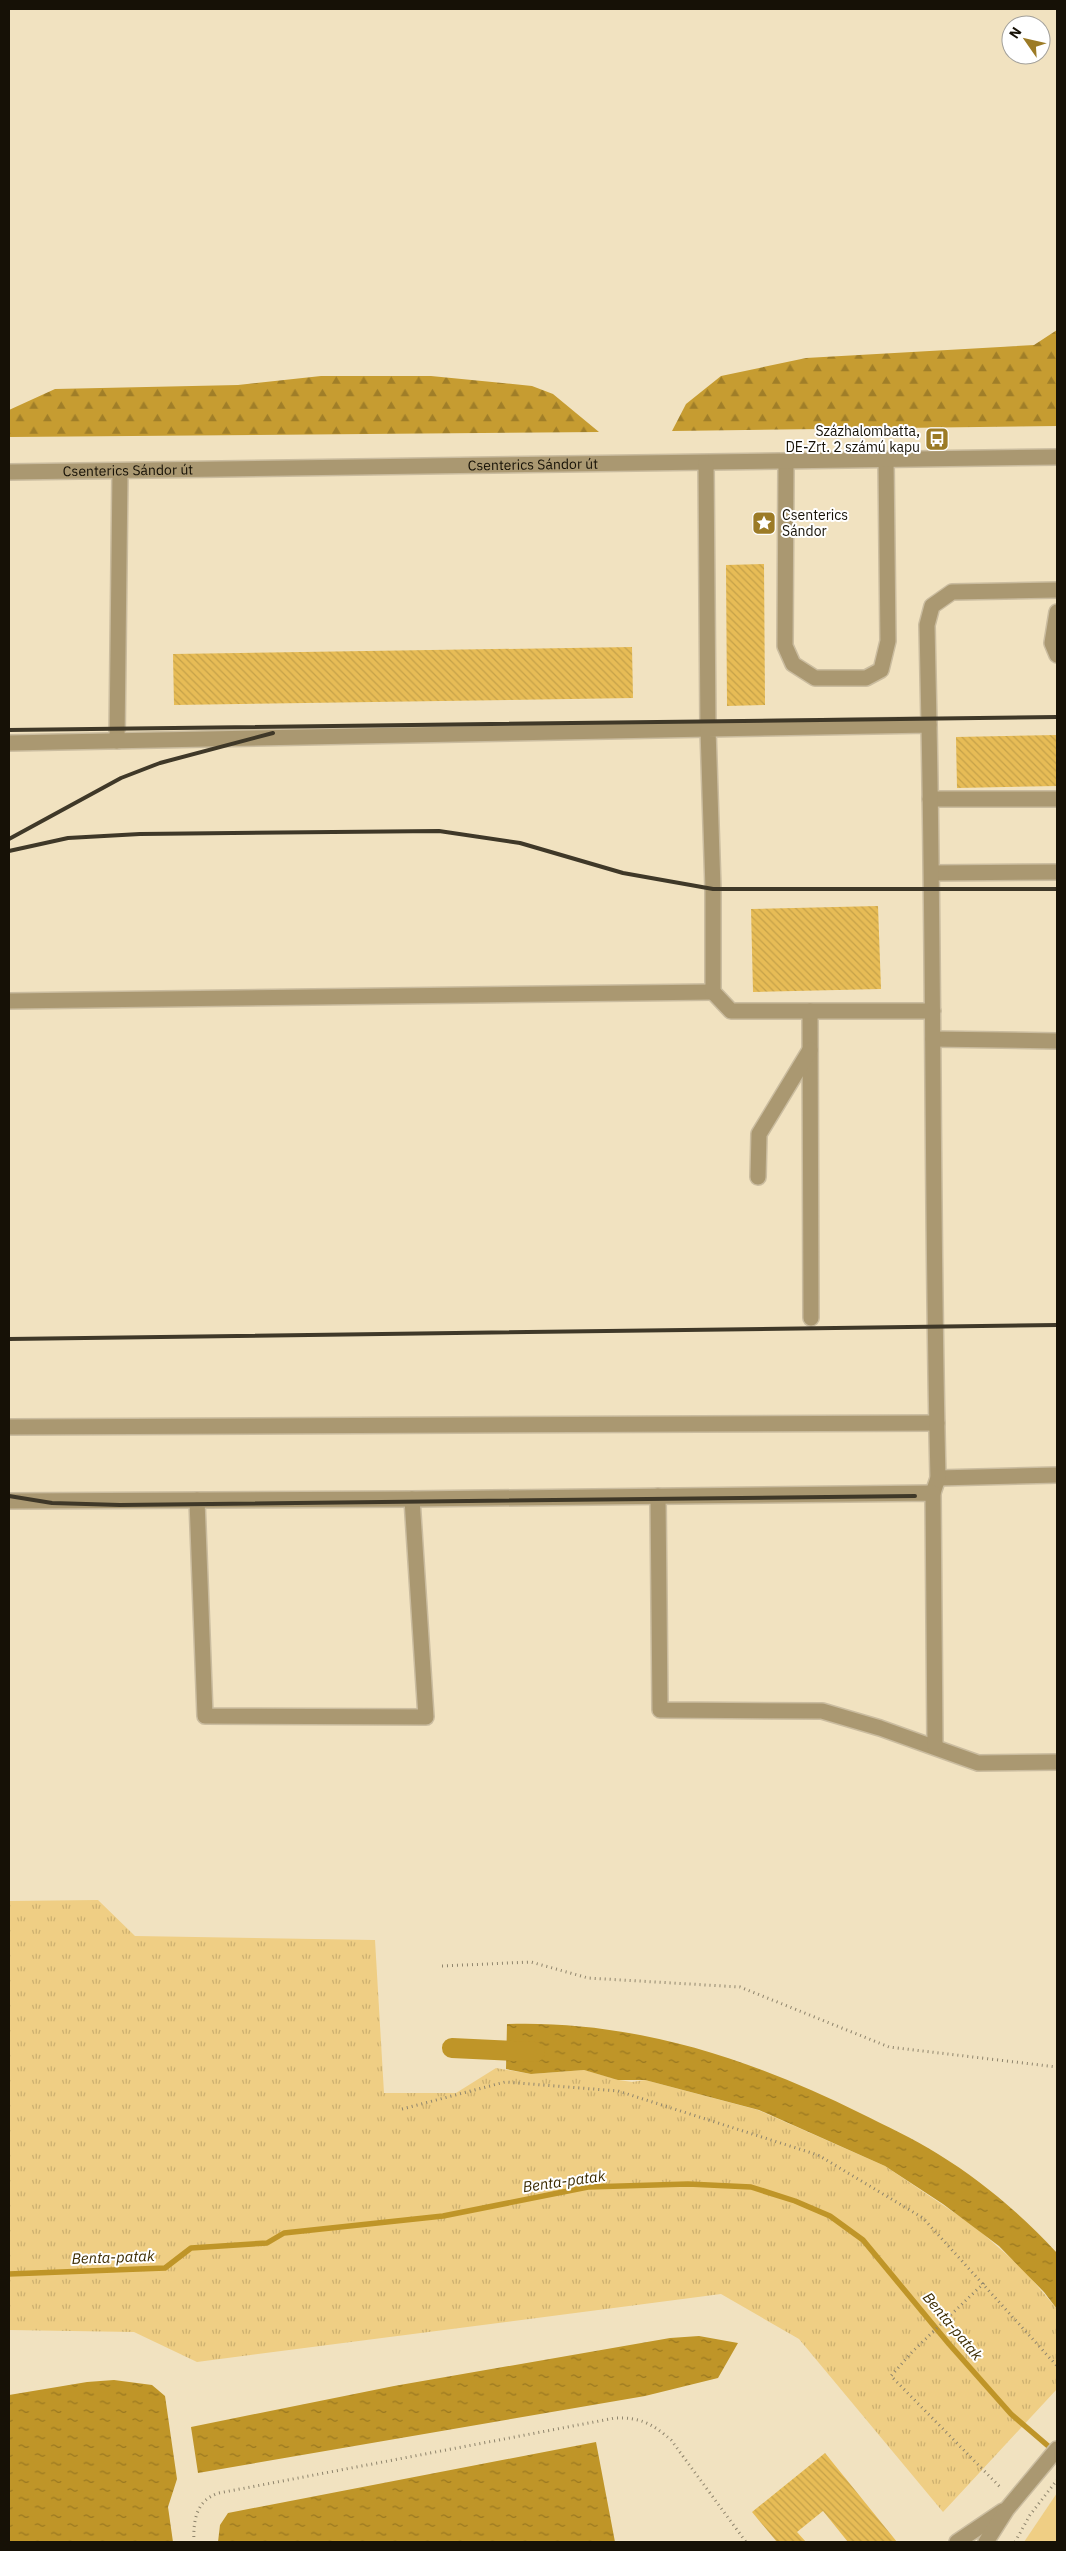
<svg xmlns="http://www.w3.org/2000/svg" width="1066" height="2551" font-family="'IBM Plex Sans',sans-serif">
  <style>
    .grass { fill: url(#grass-tufts) }
    .forest { fill: url(#forest-firs) }
    .park { fill: #efce84 }
    .water { fill: url(#water-ripples) }
    .lines { fill: none; stroke-linecap: round; stroke-linejoin: round }
    .stream { stroke: #bf9528; stroke-width: 5.5 }
    .canal { stroke: #bf9528; stroke-width: 20 }
    .building { fill: url(#building-back-hatch) }
    .minor-casing { stroke: #cabc9f; stroke-width: 18 }
    .path { stroke: #8e846c; stroke-width: 3; stroke-dasharray: 1 4; stroke-linecap: butt }
    .minor { stroke: #aa9871; stroke-width: 15 }
    .rail { stroke: #3f3828; stroke-width: 4 }
    .labels { text-anchor: middle; dominant-baseline: central; stroke-width: 4; stroke-linejoin: round; paint-order: stroke }
    .poi-label { font-size: 14px; fill: #161106; stroke: #fff; text-anchor: end }
    .street-label { font-size: 14px; fill: #161106; stroke: #fff }
    .water-label { font-size: 15px; font-style: italic; fill: #3d2c00; stroke: #fff }
  </style>
  <defs>
    <pattern id="grass-tufts" width="24" height="20" patternUnits="userSpaceOnUse" patternTransform="scale(1.25)"><rect width="24" height="20" fill="#efce84"/><path d="M3 7l-1-3M5 7V3M7 7l1-3M15 17l-1-3M17 17v-4M19 17l1-3" fill="none" stroke="#ccb070"/></pattern>
    <pattern id="forest-firs" width="22" height="20" patternUnits="userSpaceOnUse" patternTransform="scale(1.25)"><rect width="22" height="20" fill="#c69c31"/><path d="M5 1l3.5 6h-7zM16 11l3.5 6h-7z" fill="#a07e28"/></pattern>
    <pattern id="water-ripples" width="26" height="14" patternUnits="userSpaceOnUse" patternTransform="scale(1.25)"><rect width="26" height="14" fill="#bf9528"/><path d="M2 4q2-2 4 0t4 0M15 11q2-2 4 0t4 0" fill="none" stroke="#9a7820"/></pattern>
    <pattern id="building-back-hatch" width="6" height="6" patternUnits="userSpaceOnUse" patternTransform="scale(1.25)"><rect width="6" height="6" fill="#e7bc56"/><path d="M-1 5l2 2M0 0l6 6M5-1l2 2" fill="none" stroke="#c5a149"/></pattern>
  </defs>
  <rect width="100%" height="100%" fill="#f1e2c0"/>
  <path class="grass" d="M98,1900l37,36 240,4 9,153h72l40,-25 35,6 53,-4 35,10 13,2 13,-2 113,30 127,56 89,60 48,42 35,41v80l-114,123 -144,-173 -78,-45 -524,68 -63,-30 -125,-2v-429z"/>
  <path class="forest" d="M1057,330v96l-385,5 14,-27 35,-28 85,-18 228,-13z
    M321,376h110l101,10 21,8 46,38 -590,5v-27l46,-21 183,-4z"/>
  <path class="park" d="M1057,2493v49h-33z"/>
  <path class="water" d="M507,2024c125,-4 243,34 353,89 26,13 53,25 78,41 44,27 84,61 119,99v56l-13,-17 -45,-46 -56,-42 -58,-38 -126,-56 -114,-30h-27l-34,-10 -53,4 -25,-5z
    M699,2336l39,7 -20,35 -73,18 -447,77 -7,-46 203,-41 276,-48z
    M114,2380l38,5 13,11 12,83 -9,28 5,35h-164v-147l78,-13z
    M596,2442l19,100h-397l2,-17 8,-12z"/>
  <g class="lines">
    <path class="stream" d="M9,2274l156,-6 26,-20 76,-5 17,-10 159,-17 145,-29 100,-3 63,3 44,14 35,15 33,24 86,104 62,70 43,37"/>
    <path class="canal" d="M452,2048l83,4"/>
  </g>
  <path class="building" d="M764,564l1,141 -38,1 -1,-141z
    M632,647l1,51 -459,7 -1,-51z
    M1057,735v51l-100,2 -1,-51z
    M878,906l3,83 -128,3 -2,-83z
    M825,2453l72,89h-49l-25,-31 -26,21 9,10h-29l-25,-30z"/>
  <g class="lines">
    <g class="minor-casing">
      <g id="minor">
        <path d="M786,462l-1,184 8,18 22,14h51l15,-8 7,-29 -2,-181"/>
        <path id="s1" d="M9,472l1048,-15"/>
        <path d="M1057,612l-5,31 5,12"/>
        <path d="M929,725l-2,-100 5,-19 20,-14 105,-2"/>
        <path d="M117,741l3,-270"/>
        <path d="M9,743l699,-14 -2,-266"/>
        <path d="M930,799h127"/>
        <path d="M932,873l125,-1"/>
        <path d="M9,1001l704,-9"/>
        <path d="M810,1011l1,307"/>
        <path d="M933,1039l124,2"/>
        <path d="M758,1177l1,-43 51,-84"/>
        <path d="M9,1427l928,-4"/>
        <path d="M938,1478l119,-3"/>
        <path d="M933,1493l5,-15c-6,-251 -4,-502 -9,-753l-221,4 5,160v103l18,19h202"/>
        <path d="M658,1496l2,214 162,1 58,17 98,35 79,-1"/>
        <path d="M197,1500l8,216 221,1 -14,-218"/>
        <path d="M9,1501l403,-2 521,-6 2,253"/>
        <path d="M957,2542l46,-31"/>
        <path d="M986,2542l21,-33 50,-60"/>
      </g>
    </g>
    <path class="path" d="M442,1966l89,-4 57,16 152,9 149,60 168,20
      M402,2109l103,-27 113,9 200,64 105,63 134,148
      M984,2283l-72,69 -21,24 111,113
      M194,2542c-1,-21 2,-42 25,-49l396,-75c25,-1 38,6 56,22l75,102
      M1015,2542l15,-27 27,-35"/>
    <use href="#minor" class="minor"/>
    <path class="rail" d="M9,730l1048,-13
      M9,839l112,-61 39,-15 113,-30
      M9,851l59,-13 72,-4 299,-3 81,12 103,30 90,16h344
      M9,1339l1048,-14
      M9,1496l43,7 68,2 795,-9"/>
  </g>
  <defs>
    <g id="bus-square" transform="scale(1.25)"><rect x="-9" y="-9" width="18" height="18" rx="4" fill="#9c7b26" stroke="#fff"/><path d="M-5-6H5V4H4V6H2V4H-2V6H-4V4H-5ZM-3.5-4V0h7V-4ZM-3.5 1.2v1.5H-2V1.2ZM2 1.2v1.5H3.5V1.2Z" fill="#fff"/></g>
    <g id="sight-square" transform="scale(1.25)"><rect x="-9" y="-9" width="18" height="18" rx="4" fill="#9c7b26" stroke="#fff"/><path d="M0-6L1.8-2.2L6-1.7L2.9 1.2L3.7 5.4L0 3.3L-3.7 5.4L-2.9 1.2L-6-1.7L-1.8-2.2Z" fill="#fff"/></g>
  </defs>
  <g fill-rule="evenodd">
    <use href="#bus-square" x="937" y="439"/>
    <use href="#sight-square" x="764" y="523"/>
  </g>
  <g class="labels">
    <g class="poi-label">
      <text x="920" y="431">Százhalombatta,<tspan x="920" dy="16">DE-Zrt. 2 számú kapu</tspan></text>
      <text x="782" y="515" text-anchor="start">Csenterics<tspan x="782" dy="16">Sándor</tspan></text>
    </g>
    <g class="street-label">
      <text stroke="none"><textPath href="#s1" startOffset="524">Csenterics Sándor út</textPath></text>
      <text stroke="none"><textPath href="#s1" startOffset="119">Csenterics Sándor út</textPath></text>
    </g>
    <g class="water-label">
      <text transform="translate(564 2181) rotate(-8)">Benta-patak</text>
      <text transform="translate(113 2257) rotate(-2)">Benta-patak</text>
      <text transform="translate(953 2326) rotate(50)">Benta-patak</text>
    </g>
  </g>
  <rect width="1066" height="2551" fill="none" stroke="#161106" stroke-width="20"/>
  <g transform="translate(1026 40) rotate(304)"><circle r="24" fill="#ffffff" stroke="#a2a09b"/>
  <path d="M0-4L9 19L0 12L-9 19Z" fill="#9c7b26"/>
  <text y="-8" font-size="14" font-weight="bold" text-anchor="middle" fill="#161106">N</text>
  </g>
</svg>
